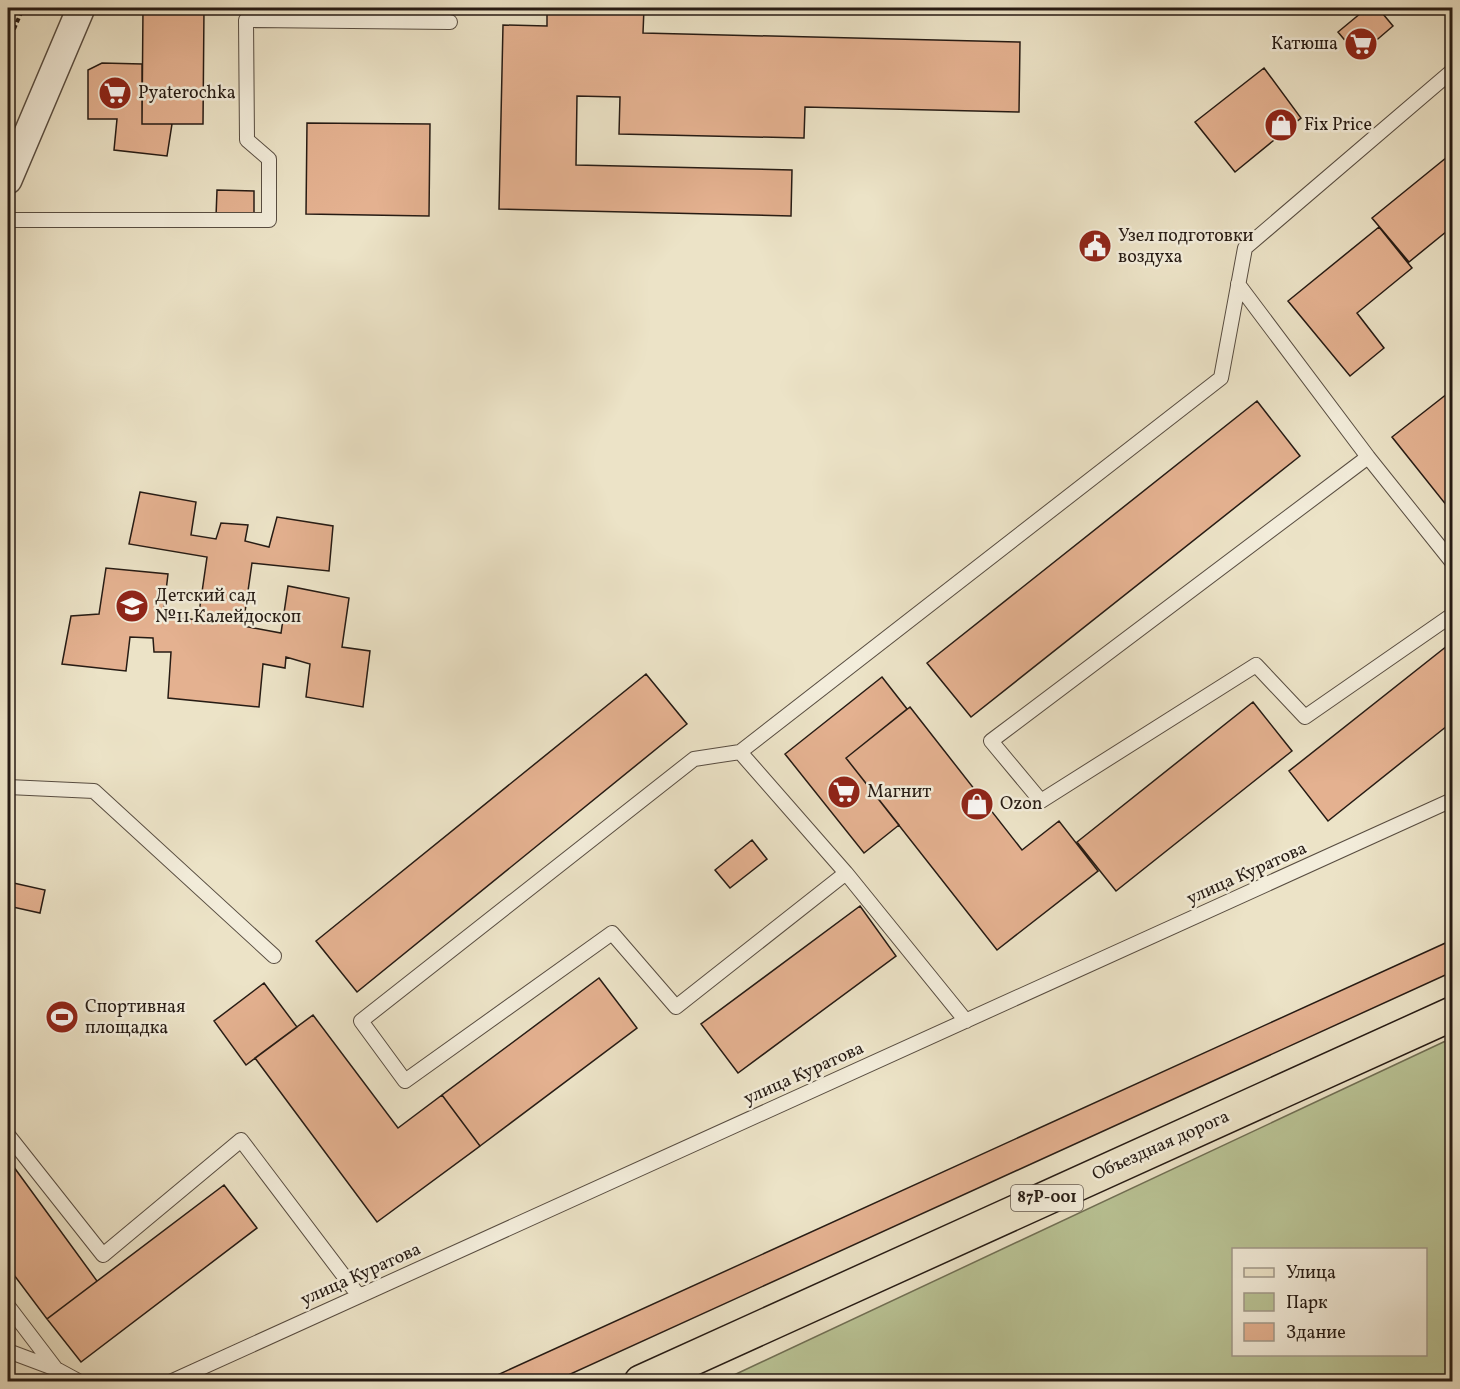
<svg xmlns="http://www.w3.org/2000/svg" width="1460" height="1389" font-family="Vollkorn,serif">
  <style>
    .green { fill: #b9c395; stroke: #706f54; stroke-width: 1.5; fill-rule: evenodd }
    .building { fill: #e4b190; stroke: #261b14; stroke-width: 1.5 }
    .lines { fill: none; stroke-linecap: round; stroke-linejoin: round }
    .service-casing { stroke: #584d41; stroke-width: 16 }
    .minor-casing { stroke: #584d41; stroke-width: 30 }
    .primary-casing { stroke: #261b14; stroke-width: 36 }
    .path { stroke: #261b14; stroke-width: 4; stroke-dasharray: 4.5 3; stroke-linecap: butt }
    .service { stroke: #f3eddb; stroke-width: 14 }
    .minor { stroke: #f3eddb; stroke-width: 27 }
    .primary { stroke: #ece3c7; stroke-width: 33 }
    .labels { text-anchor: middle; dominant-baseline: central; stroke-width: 5; stroke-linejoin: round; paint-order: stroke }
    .shield { fill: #f3eddb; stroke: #645a50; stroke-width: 1.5 }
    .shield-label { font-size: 16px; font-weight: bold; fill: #261b14 }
    .poi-label { font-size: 18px; fill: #261b14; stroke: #f3eddb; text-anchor: start }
    .street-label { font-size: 18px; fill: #261b14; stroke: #f3eddb }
  </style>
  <rect width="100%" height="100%" fill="#ece3c7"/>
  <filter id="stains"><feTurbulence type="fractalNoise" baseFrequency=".00333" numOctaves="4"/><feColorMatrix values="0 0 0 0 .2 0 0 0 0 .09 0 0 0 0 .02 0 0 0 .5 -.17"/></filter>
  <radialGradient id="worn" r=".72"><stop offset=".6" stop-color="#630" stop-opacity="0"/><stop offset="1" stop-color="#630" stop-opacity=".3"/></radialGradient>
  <path class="green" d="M1452,1038v343h-728l10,-6zM1234,1250h192v104h-192z"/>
  <path class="building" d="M143,8h61l-1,116h-61z
    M547,8h97l-1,25 377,9 -1,70 -214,-5 -1,31 -185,-4 1,-37 -43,-1 -1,69 216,5 -1,46 -292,-7 4,-184 44,1z
    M1367,8h11l15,18 -35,30 -20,-24z
    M102,63l40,1v60h30l-5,32 -53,-6 3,-31h-29v-49z
    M1264,68l37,50 -66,54 -40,-50z
    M307,123l123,1 -1,92 -123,-2z
    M1452,153v74l-43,35 -37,-44z
    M217,190l37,1v26h-38z
    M1379,227l33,41 -55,45 27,35 -34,28 -62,-75z
    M1452,390v111l-5,5 -55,-69z
    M1257,401l43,55 -329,261 -44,-54z
    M140,492l56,10 -5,33 25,4 5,-16 27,2 -3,16 24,6 8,-30 56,9 -4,45 -77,-8 -9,63 38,7 7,-47 61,12 -7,49 28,4 -7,56 -57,-10 4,-33 -24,-7 -1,11 -22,-4 -4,43 -91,-9 3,-46h-17l-1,-14 -23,-1 -4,34 -64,-7 9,-48 28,-2 7,-46 62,6 -5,42 35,4 9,-63 -78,-13z
    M1452,642v80l-124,99 -39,-50z
    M646,674l41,50 -330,268 -41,-51z
    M882,677l25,32 -61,49 53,67 -35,28 -79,-99z
    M1253,702l39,49 -176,140 -39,-49z
    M910,707l112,143 37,-29 39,50 -101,79 -151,-192z
    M752,840l15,19 -37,29 -15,-18z
    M9,882l36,8 -5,23 -32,-7z
    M860,906l36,50 -158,117 -37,-49z
    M1452,940v32l-899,410h-71z
    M599,978l38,50 -157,118 -38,-51z
    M264,983l33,44 -51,38 -32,-44z
    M313,1015l85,113 44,-33 38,51 -103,76 -122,-164z
    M8,1159l89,122 -50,38 -39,-52z
    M224,1185l33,43 -176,134 -34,-43z"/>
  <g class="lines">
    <g class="service-casing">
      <path id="service" d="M8,220h261v-61l-22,-19 -1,-120 204,2
        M1238,284l130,173 84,105
        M1368,457l-377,284 50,60 215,-136 49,52 147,-102
        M740,752l106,121 120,148
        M8,787l86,4 180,165
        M846,873l-170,134 -64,-74 -207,148 -44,-60 333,-262 46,-7 481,-374 24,-130 207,-177
        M8,1135l95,120 138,-115 118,156
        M8,1306l48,63
        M8,1351l48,18 24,13
        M170,1382l1282,-582"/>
    </g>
    <g class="minor-casing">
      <path id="minor" d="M8,180l73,-172"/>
    </g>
    <g class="primary-casing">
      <path id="primary" d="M641,1382l811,-368"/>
    </g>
    <path class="path" d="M8,43l15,-35"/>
    <use href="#service" class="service"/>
    <use href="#minor" class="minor"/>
    <use href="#primary" class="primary"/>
  </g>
  <defs>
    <g id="supermarket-disc" transform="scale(1.725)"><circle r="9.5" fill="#8f2418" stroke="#f3eddb"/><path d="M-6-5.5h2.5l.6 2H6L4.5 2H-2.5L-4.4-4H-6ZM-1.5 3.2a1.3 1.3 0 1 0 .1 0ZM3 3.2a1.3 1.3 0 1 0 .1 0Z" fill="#fff"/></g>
    <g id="shop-disc" transform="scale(1.725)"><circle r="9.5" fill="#8f2418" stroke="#f3eddb"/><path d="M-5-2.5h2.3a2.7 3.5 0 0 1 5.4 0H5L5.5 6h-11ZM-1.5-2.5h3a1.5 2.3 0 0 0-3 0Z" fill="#fff"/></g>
    <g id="civic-disc" transform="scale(1.725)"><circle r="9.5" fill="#8f2418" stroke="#f3eddb"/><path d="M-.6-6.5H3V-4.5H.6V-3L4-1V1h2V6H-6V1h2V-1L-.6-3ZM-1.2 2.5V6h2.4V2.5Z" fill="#fff"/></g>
    <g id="school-disc" transform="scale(1.725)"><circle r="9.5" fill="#8f2418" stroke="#f3eddb"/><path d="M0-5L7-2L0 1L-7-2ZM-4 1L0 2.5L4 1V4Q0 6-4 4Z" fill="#fff"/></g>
    <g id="stadium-disc" transform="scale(1.725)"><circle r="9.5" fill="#8f2418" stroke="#f3eddb"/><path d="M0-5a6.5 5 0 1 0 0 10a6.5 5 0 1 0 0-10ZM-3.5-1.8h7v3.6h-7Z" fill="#fff"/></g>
  </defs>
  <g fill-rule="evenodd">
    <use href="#supermarket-disc" x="1361" y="44"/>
    <use href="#supermarket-disc" x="115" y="93"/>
    <use href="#shop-disc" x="1281" y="125"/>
    <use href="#civic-disc" x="1095" y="246"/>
    <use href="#school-disc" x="132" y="606"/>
    <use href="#supermarket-disc" x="844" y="792"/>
    <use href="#shop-disc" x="977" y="804"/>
    <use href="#stadium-disc" x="62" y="1017"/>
  </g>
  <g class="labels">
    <rect class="shield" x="1011" y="1185" width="72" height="26" rx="4.5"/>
    <g class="shield-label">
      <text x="1047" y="1198">87Р-001</text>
    </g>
    <g class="poi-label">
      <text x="1338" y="44" text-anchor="end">Катюша</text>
      <text x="138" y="93">Pyaterochka</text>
      <text x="1304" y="125">Fix Price</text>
      <text x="1118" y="236">Узел подготовки<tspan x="1118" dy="21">воздуха</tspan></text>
      <text x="155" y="596">Детский сад<tspan x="155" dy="21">№11 Калейдоскоп</tspan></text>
      <text x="867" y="792">Магнит</text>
      <text x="1000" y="804">Ozon</text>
      <text x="85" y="1007">Спортивная<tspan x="85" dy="21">площадка</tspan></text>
    </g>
    <g class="street-label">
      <text transform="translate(1247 874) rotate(-24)">улица Куратова</text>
      <text transform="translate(804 1074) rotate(-24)">улица Куратова</text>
      <text transform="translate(1161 1146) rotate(-24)">Объездная дорога</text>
      <text transform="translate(361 1275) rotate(-24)">улица Куратова</text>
    </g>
  </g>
  <rect width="1460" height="1389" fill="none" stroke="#ece3c7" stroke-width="30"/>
  <rect x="9" y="9" width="1442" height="1371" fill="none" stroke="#261b14" stroke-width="3"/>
  <rect x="15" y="15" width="1430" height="1359" fill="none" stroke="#261b14" stroke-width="1.5"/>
  <rect x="1232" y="1248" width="195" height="108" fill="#f3eddb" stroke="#a1998b" stroke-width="1.5"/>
  <rect x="1244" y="1268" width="30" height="9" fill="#ece3c7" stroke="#a1998b" stroke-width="1.5"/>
  <text x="1286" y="1278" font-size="18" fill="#261b14">Улица</text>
  <rect x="1244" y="1293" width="30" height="18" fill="#b9c395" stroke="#a1998b" stroke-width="1.5"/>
  <text x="1286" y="1308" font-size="18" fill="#261b14">Парк</text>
  <rect x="1244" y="1323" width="30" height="18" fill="#e4b190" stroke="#a1998b" stroke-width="1.5"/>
  <text x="1286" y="1338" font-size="18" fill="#261b14">Здание</text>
  <rect width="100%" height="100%" filter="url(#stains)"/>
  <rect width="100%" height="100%" fill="url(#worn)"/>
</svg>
